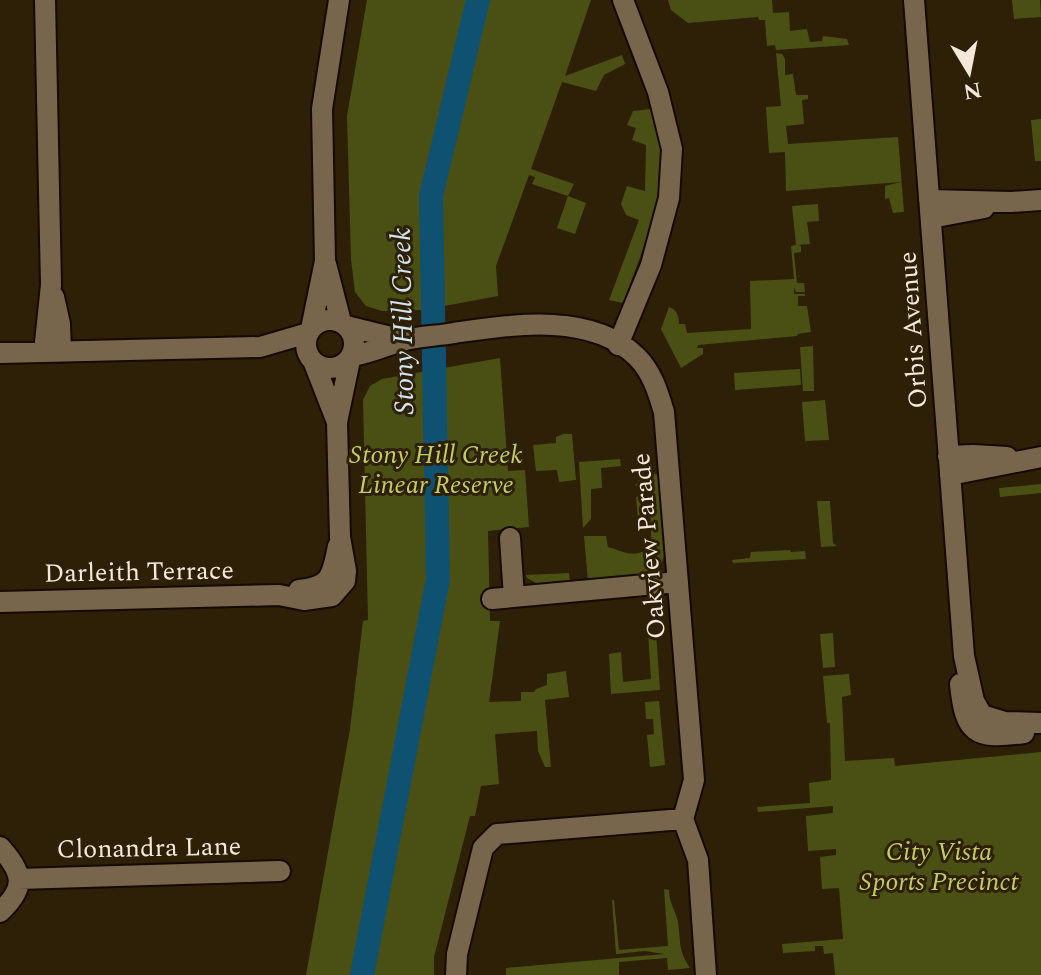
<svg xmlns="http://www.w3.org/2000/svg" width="1041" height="975" font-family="Spectral,serif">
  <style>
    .green { fill: #4a5014 }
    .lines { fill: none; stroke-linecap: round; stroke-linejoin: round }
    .canal { stroke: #0f5171; stroke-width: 24 }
    .street-casing { stroke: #160900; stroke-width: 24 }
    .street { stroke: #78664c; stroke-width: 20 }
    .labels { text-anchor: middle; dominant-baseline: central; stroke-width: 6; stroke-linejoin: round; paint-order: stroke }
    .street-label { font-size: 26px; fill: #f3e8da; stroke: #2e1f07 }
    .park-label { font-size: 26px; font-style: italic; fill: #c3ce62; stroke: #2e1f07 }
    .water-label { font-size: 28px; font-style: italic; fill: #d2e5f1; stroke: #2e1f07 }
  </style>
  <rect width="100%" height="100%" fill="#2e1f07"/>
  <path class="green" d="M367,0h224l-26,76 57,-21 3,9 -21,11 -8,16 -34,-9 -31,87 43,15 -6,12 18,7 -11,31 -18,-6 11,-32 -36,-12 3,-7 -6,-2 -33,91 2,30 -75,14 -41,1 -16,-5 -11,-14 -4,-33 -4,-143z
    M668,0h104l1,13 16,-1 1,19 17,-2 3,13 12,-1 1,-5 24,3 2,6 -73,5 -1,-5 -8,1 -2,-26h-6l-1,-3 -70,6 -17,-13z
    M1012,0h28l1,17 -27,2z
    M776,53l6,1 3,5v16l8,-1 3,21h12v4l-6,1 2,24 -18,2 2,18 110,-7 6,75 -11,1 -4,-15 -4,1v-13l16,-4 -115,9 -1,-39 -16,1 -3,-46 15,-1z
    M651,109c27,66 -6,133 -28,194l-14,-3 30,-80 -13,-5 -5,-11 6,-18 18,5 1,-46 -14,-5 4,-12 -9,-3 6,-14z
    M1041,119v42h-6l-4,-41z
    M818,204l1,17 -12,1 3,22 -12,1 3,1v6l-7,1 3,30h7l1,9h-9l-2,-4v6h11v2h-7v10h9l4,26 -13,2 -1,2 -99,9 -1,3h6v6l-22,14 -20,-39 8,-22c8,3 10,9 10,17h6l2,9 64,-4 -1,-48 44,-2 -3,-33 5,-1 -4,-39z
    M813,346l1,45h-11l-3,-44z
    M500,358l8,113 17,-1 4,57 -41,4 2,90h10l-11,81 32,-1v-9h13l2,-3 11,-4v-11l19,-3 3,26 -24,3 6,67h-6l-7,-16 -1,-20 -42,3 4,50 -18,2 -6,30h-5l-36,141v18h-128l44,-246 13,-108 5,-1 -5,-220 7,-14 12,-7z
    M800,369l1,16 -66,5 -1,-17z
    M825,400l4,40 -24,1 -3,-39z
    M563,434h9l4,46 -17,2 -2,-12 -21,1 -3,-26 23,-2v-6z
    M620,459l1,7 -20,2 1,20 -11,1v30l-8,9 -4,-66z
    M649,472l10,3 5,81 -4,11 -4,1 -4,-6z
    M644,474l3,45 -9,1 -2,-23 6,-2 -1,-10 -6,1z
    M1041,484v9l-41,4 -1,-9z
    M817,501h13l3,42 4,3 -16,1z
    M584,536h22l2,11c15,4 25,12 42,1l1,23 -11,7 -52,3z
    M790,550l1,2 14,-1 1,8 -73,4 -1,-3 18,-2 1,-6z
    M569,573l1,9 -32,2 -11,-6 -1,-3z
    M648,633h8l4,57 -49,4 -2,-40 12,-2 2,30 28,-3z
    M833,633l2,34 -12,1 -3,-34z
    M849,674l2,21 -9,2 3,64 49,-3 1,8 146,-14v223h-206l-2,-22 -9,1 -1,-8h-8v5l-32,2 -1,-9 61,-5 -4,-51 -17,1 -2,-32 16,-2v-6l-28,2 -2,-35 27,-3v-7l-75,6 -1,-5 53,-4 -1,-20 22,-3 -1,-57h-3l-4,-47z
    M659,701l6,64 -15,2 -3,-32 7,-1 -1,-15h-7l-1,-17z
    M664,889l5,1c0,13 7,21 9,32 3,21 0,28 12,46l-22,2 -1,-12 -48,4v13h-113v-7l159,-14 -20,-3 -29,3 -4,-54h2l5,50 49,-4z"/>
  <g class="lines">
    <path class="canal" d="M362,975l76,-396 -7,-383 47,-196"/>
    <g class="street-casing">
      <path id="street" d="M914,0l50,656 10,45 8,14 23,7 36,1
        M929,200l82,2 30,-2
        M931,218l53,-10
        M326,264l15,58
        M54,297l6,27 1,28
        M306 344a24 24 0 1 1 48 0a24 24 0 1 1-48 0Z
        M346,326l57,14
        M311,329l14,-68 -3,-152 17,-109
        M618,345l33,-80 18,-67 3,-49 -14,-57 -35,-92
        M44,352l7,-67 -6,-285
        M0,353l260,-6 48,-14
        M352,356c19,-3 35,-11 53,-16 15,-4 33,-4 49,-7 56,-8 137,-22 183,24 15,15 21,35 27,55l30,368 -11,39 15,41 8,115
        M314,363l23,59
        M948,456l25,-1 34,2
        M950,475l91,-18
        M510,538l4,59
        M299,590c32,-3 33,-14 39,-44
        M492,599l186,-17
        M0,602l279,-7 25,5 28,-4 13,-15 1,-10 -6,-34 -3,-115 13,-62
        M960,684c5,49 14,56 64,49
        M0,847c23,26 27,40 0,65
        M19,879l261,-8
        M456,975l1,-21 26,-106 14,-14 186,-15"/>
    </g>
    <use href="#street" class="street"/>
  </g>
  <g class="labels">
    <g class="street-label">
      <text transform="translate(913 330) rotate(-94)">Orbis Avenue</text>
      <text transform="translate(649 546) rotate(-95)">Oakview Parade</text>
      <text transform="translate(139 572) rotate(-1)">Darleith Terrace</text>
      <text transform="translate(149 848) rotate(-1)">Clonandra Lane</text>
    </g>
    <g class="park-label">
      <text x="436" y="455">Stony Hill Creek<tspan x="436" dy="30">Linear Reserve</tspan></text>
      <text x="939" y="852">City Vista<tspan x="939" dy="30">Sports Precinct</tspan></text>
    </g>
    <g class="water-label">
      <text transform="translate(403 321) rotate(-91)">Stony Hill Creek</text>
    </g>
  </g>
  <g transform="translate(969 72) rotate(170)" stroke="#2e1f07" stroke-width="6" paint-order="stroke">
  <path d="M0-6L14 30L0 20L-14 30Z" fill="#f3e8da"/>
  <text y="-12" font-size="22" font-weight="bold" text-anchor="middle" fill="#f3e8da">N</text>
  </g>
</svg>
